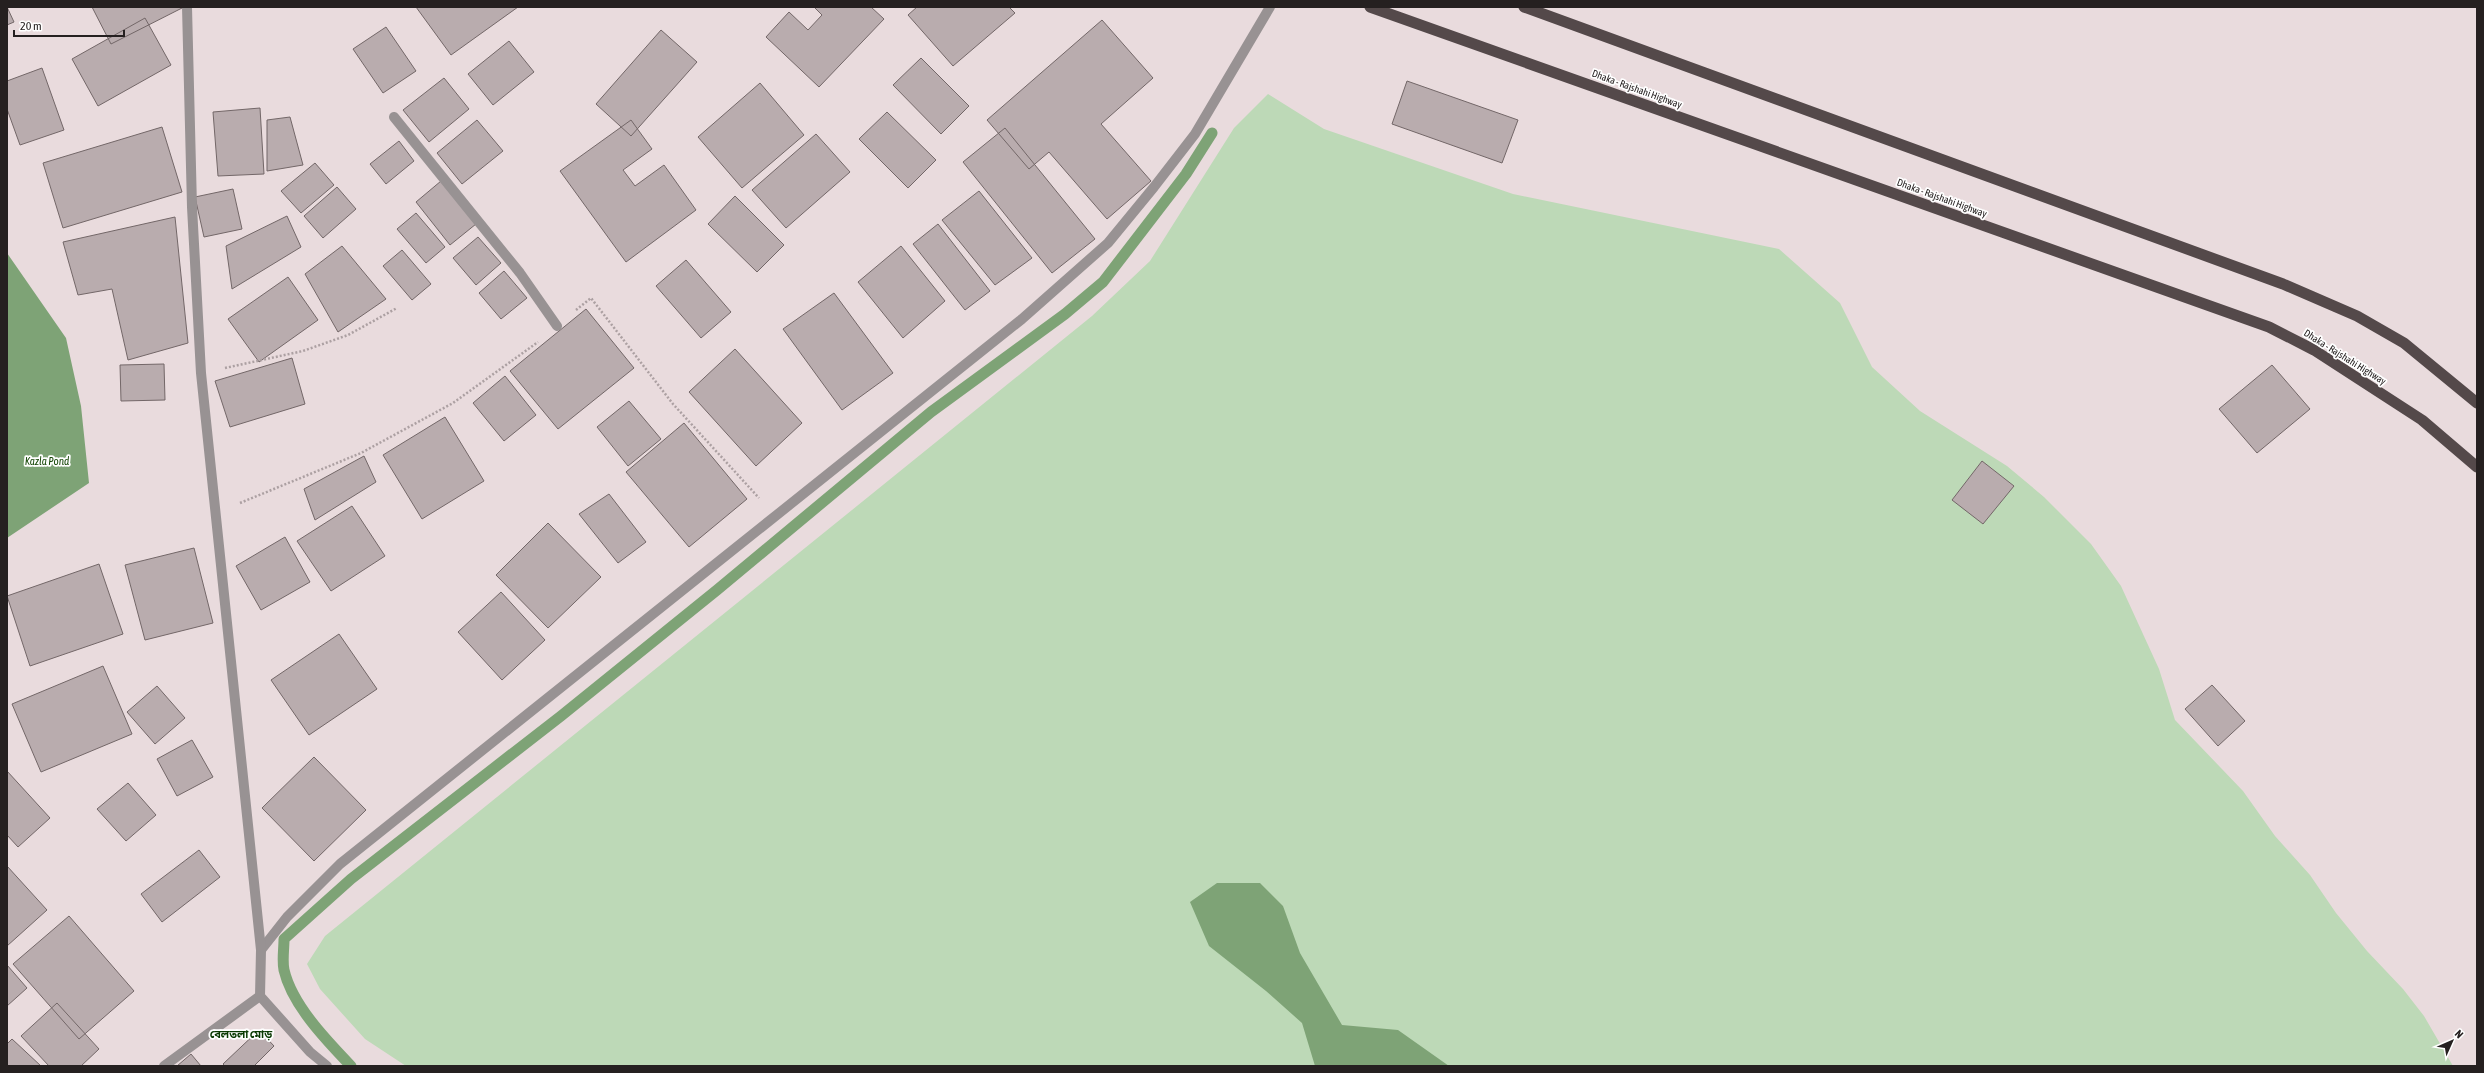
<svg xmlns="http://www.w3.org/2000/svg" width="2484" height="1073" font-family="'Asap Condensed','Noto Sans Bengali',sans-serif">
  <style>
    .green { fill: #bdd9b7 }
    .water { fill: #7ea376 }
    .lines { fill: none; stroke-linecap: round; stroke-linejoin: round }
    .stream { stroke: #7ea376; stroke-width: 11 }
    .building { fill: #b9acae; stroke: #736768 }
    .path { stroke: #aca0a2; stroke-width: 2.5; stroke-dasharray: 2 2; stroke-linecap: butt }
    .minor { stroke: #989293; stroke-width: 10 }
    .tertiary { stroke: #989293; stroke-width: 10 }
    .trunk { stroke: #54494a; stroke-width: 11 }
    .labels { text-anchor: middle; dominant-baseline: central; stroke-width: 3.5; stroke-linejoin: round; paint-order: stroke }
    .street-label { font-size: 10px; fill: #252020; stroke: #fff }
    .water-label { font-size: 11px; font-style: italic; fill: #134504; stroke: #fff }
    .neighbourhood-label { font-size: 11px; font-weight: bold; fill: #083800; stroke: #fff }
  </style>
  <rect width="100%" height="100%" fill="#e9dbdd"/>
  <path class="green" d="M1268,94l56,35 189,65 266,55 61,54 32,64 48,44 87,55 37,31 47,47 30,42 38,83 16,51 68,71 32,45 35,39 26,38 31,38 36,38 21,27 29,50h-2047l-41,-27 -45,-50 -13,-25 18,-28 767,-620 58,-55 84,-133z"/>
  <path class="water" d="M7,253l59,85 15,68 8,77 -82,55z
    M1217,883h43l23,23 17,47 42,72 56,5 51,36h-134l-13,-43 -36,-32 -57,-45 -19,-44z"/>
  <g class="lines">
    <path class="stream" d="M351,1066c-24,-25 -59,-61 -67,-96 -2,-9 0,-21 0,-31l67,-60 210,-163 156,-126 214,-178 134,-98 38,-32 83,-108 26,-41"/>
  </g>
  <path class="building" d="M7,7l7,15 -7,3z
    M92,7h92l-73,37z
    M416,7h102l-67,48z
    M814,7h57l13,12 -65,68 -53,-50 23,-25 19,18 14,-15z
    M917,7h92l6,6 -62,53 -45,-51z
    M145,18l26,47 -73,41 -26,-47z
    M1102,20l51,58 -52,46 50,57 -44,38 -58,-67 -20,17 -42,-49z
    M386,27l30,44 -33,22 -30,-44z
    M661,30l36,32 -66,74 -35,-32z
    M509,41l25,31 -41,33 -25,-31z
    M921,58l48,48 -28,28 -48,-49z
    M42,68l22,62 -44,15 -13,-36v-28z
    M444,78l25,31 -40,33 -26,-32z
    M1407,81l111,39 -16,43 -110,-39z
    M760,83l44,52 -62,53 -44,-51z
    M260,108l4,66 -46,2 -5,-64z
    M887,112l49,48 -28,28 -49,-49z
    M290,117l13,48 -36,6v-51z
    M477,120l26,31 -41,33 -25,-31z
    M631,120l21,29 -29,21 12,16 29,-21 32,45 -70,52 -66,-91z
    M162,127l20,65 -119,36 -20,-65z
    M1005,128l90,111 -43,34 -89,-111z
    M816,134l34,38 -64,56 -34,-38z
    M399,141l15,20 -28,23 -16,-20z
    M315,163l19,22 -33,28 -20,-22z
    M441,181l35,43 -26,21 -34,-43z
    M337,187l19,22 -33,29 -19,-22z
    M233,189l9,40 -38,8 -9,-40z
    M979,191l53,67 -37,27 -53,-65z
    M735,196l49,49 -27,27 -49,-48z
    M416,213l29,34 -19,16 -29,-34z
    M287,216l14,31 -69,42 -6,-43z
    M175,217l13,126 -60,17 -16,-71 -34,6 -15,-53z
    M938,224l52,67 -25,19 -52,-66z
    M478,237l23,26 -25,22 -23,-27z
    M342,246l44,53 -48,33 -33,-58z
    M901,246l44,55 -42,37 -45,-56z
    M402,250l29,34 -19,16 -29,-34z
    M686,260l45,52 -30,26 -45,-52z
    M504,271l23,27 -26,21 -22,-26z
    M288,277l30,43 -59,42 -31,-43z
    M834,293l59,80 -51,37 -59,-81z
    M586,309l48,59 -76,61 -48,-58z
    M735,349l67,74 -46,43 -67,-74z
    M292,358l13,46 -75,23 -15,-46z
    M164,364l1,36 -44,1 -1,-36z
    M2272,365l38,44 -53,44 -38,-44z
    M505,376l31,39 -32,26 -31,-38z
    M629,401l32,38 -33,27 -31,-39z
    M445,417l39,64 -62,38 -39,-64z
    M684,423l63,76 -58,48 -63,-75z
    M364,456l12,26 -61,38 -11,-31z
    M1982,461l32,25 -31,38 -31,-24z
    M609,494l37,48 -28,21 -39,-49z
    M352,506l33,50 -54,35 -34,-50z
    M548,523l53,54 -53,51 -52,-53z
    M285,537l25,45 -49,28 -25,-44z
    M194,548l19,75 -68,17 -20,-75z
    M99,564l24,70 -93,32 -23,-70z
    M501,592l44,48 -43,40 -44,-48z
    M339,634l38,55 -68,46 -38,-55z
    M103,666l29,68 -91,38 -29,-68z
    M2212,685l33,36 -27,25 -33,-37z
    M157,686l28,32 -30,26 -28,-32z
    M192,740l21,37 -36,19 -20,-37z
    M314,757l52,53 -52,51 -52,-53z
    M7,771l43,47 -32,29 -11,-12z
    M128,783l28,32 -30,26 -29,-32z
    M199,850l21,27 -58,45 -21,-28z
    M7,866l40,44 -40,36z
    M69,916l65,75 -55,48 -66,-75z
    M7,965l20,23 -20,18z
    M57,1003l42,46 -18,17h-32l-28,-30z
    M259,1030l15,16 -20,20h-29l-2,-2z
    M12,1039l29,27h-34v-22z
    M191,1054l10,12h-24z"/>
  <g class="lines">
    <path class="path" d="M576,310l15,-12 82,106 86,94
      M225,368l78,-17 45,-16 49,-27
      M240,503l121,-50 92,-50 85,-61"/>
    <path class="minor" d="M394,117l126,156 37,53
      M261,950l26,-33 53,-53 682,-545 86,-76 46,-56 41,-53 75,-127
      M260,996l50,56 17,14"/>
    <path class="tertiary" d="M164,1066l96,-70 1,-46 -60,-577 -9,-166 -5,-200"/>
    <path class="trunk" d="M1370,7l899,320 45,23 108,70 55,47
      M1524,7l759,277 74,32 47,27 73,60"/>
  </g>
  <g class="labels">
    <g class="street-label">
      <text transform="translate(1637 89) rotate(20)">Dhaka - Rajshahi Highway</text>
      <text transform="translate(1942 198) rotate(20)">Dhaka - Rajshahi Highway</text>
      <text transform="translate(2345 357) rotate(32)">Dhaka - Rajshahi Highway</text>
    </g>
    <g class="water-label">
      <text x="47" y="461">Kazla Pond</text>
    </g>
    <g class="neighbourhood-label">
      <text x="241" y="1034">বেলতলা মোড়</text>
    </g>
  </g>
  <rect width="2484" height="1073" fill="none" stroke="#252020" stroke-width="16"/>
  <g transform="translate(2452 1041) rotate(45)" stroke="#ffffff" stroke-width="3" paint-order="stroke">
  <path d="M0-3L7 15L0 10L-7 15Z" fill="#252020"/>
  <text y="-6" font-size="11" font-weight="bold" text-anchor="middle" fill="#252020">N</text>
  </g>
  <path d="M14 30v6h110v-6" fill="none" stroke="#252020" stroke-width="2"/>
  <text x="20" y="30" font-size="12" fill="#252020" stroke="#ffffff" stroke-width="3" paint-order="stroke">20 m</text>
</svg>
